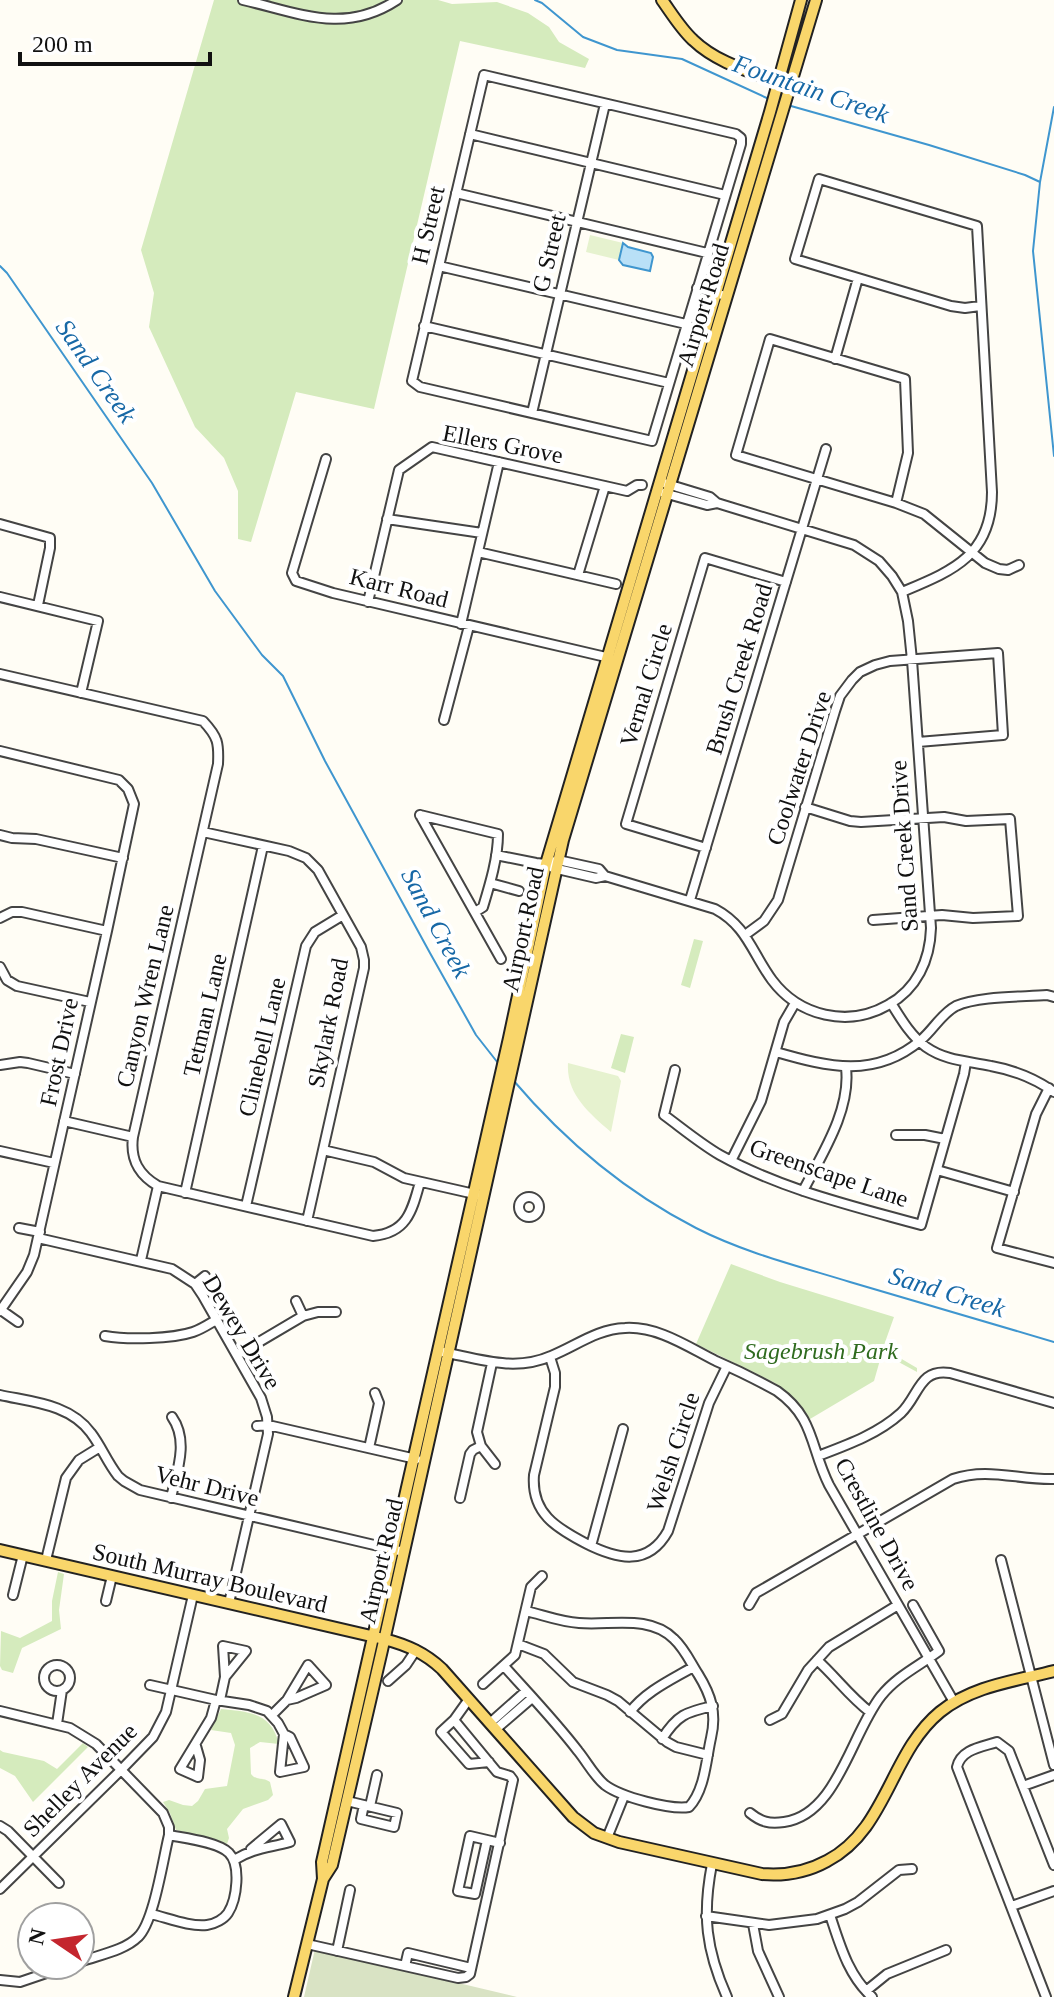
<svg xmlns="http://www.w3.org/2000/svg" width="1054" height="1997" font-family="Georgia,serif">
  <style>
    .green { fill: #d5ebbd }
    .cemetery { fill: #d9e3c4 }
    .pitch { fill: #e6f2cf }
    .water { fill: #b9e0f7; stroke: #3f96cf; stroke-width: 2 }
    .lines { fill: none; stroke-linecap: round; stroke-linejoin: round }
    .stream { stroke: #3f96cf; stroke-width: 2 }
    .minor-casing { stroke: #444; stroke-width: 12 }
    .major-casing { stroke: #222; stroke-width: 14 }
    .minor { stroke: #fff; stroke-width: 8 }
    .major { stroke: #f9d66b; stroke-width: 10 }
    .labels { text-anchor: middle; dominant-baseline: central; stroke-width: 8; stroke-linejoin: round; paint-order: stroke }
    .street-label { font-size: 24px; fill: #111; stroke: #fff }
    .park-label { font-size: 24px; font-style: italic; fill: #2f6b1f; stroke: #fff }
    .water-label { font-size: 26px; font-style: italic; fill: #1768a6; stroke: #fff }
  </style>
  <rect width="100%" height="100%" fill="#fffdf5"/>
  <path class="green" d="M214,0h224l14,4 45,-2 31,11 21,14 10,15 30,17 -4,9 -125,-27 -86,368 -78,-17 -45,150 -13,-3v-48l-14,-33 -29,-31 -46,-100 5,-34 -13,-43z
    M694,939l9,2 -13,47 -9,-3z
    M621,1034l13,3 -9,36 -14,-5z
    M731,1264l49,18 114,35 -11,31 34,20v4l-35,-19 -8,28 -64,38 -15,-20 -20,-16 -79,-39z
    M58,1572l6,2 -5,36 2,19 -39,19 -9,25 -11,-3 -2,-4 1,-35 19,7 32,-17v-20z
    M221,1709c28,3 50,3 58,35l-19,-2 -10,6 1,26c5,7 13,3 19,8l3,13 -5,5 -25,9 -16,20 2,9 -2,6 -9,-4 -42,-10 -6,-17 -7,-11 6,-2 14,5 9,1 6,-5 7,-12 22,-3 8,-41 -4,-12 -20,-3z
    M83,1743l5,4 -55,55 -18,-26 -15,-8v-18l3,2 41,9 13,8z"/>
  <path class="cemetery" d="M315,1949l202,48h-213z"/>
  <path class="pitch" d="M590,235l33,8 -4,17 -33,-8z
    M568,1063l50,13 3,5 -10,51c-22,-19 -45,-38 -43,-69z"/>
  <path class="water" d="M623,243l5,4 23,6 2,4 -3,14 -27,-6 -4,-5z"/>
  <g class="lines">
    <path class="stream" d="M535,0l7,3 41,34 34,13 65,9 87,40
      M791,106l138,39 96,30 15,7
      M1054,107l-14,75 -7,69 21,205
      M0,266l7,7 145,210 63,108 47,64 21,21 42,85 105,192 46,82 22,28
      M513,1080c51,60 113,112 183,148 49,25 102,38 154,54 68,20 136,40 204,60"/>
    <g class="minor-casing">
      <path id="minor" d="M243,0c56,13 101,35 154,0
        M484,75l252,59 5,4v6l-89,297 -232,-54 -8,-6z
        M470,134l255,61
        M456,193l251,60
        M439,266l247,58
        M697,288l25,7
        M424,326l245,57
        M770,339l135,40 3,74 -12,50 -160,-48z
        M835,359l23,-81
        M532,413l73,-309
        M326,459l-34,114 4,8 37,12 277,65
        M664,493l43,12 10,-2
        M896,503l28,11 61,49 14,6 9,1 11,-5
        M387,519l95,14
        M0,524l50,14v10l-12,57
        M478,552l138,32
        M578,575l27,-89
        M902,592c50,-21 90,-36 90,-100l-15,-266 -158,-47 -24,80 156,47 14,2 15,-2
        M0,597l98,24 -17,72
        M368,602l31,-132 33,-23 195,44 10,-6h5
        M461,624l38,-162
        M0,674l203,47c15,16 16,22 15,43l-85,373c-3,23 6,38 25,49l215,50c34,-3 39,-25 47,-54
        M444,720l25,-94
        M0,751l119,29 9,9 6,15 -27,127 -73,324 -7,17 -27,39
        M805,807l45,14 11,1 83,-5 22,4 44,-2 8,97 -45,2 -31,-3 -69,5
        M420,815l78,19c0,24 -8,50 -15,73l-8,5
        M420,815l81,144
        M203,832l86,19 17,7 12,12 43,77 3,13v8l-57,253
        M0,835l12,3 24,1 87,19
        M706,848l-80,-24 79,-266 81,24
        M496,855l40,8 10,1 12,-4 41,9 6,7 110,33c32,17 37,44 57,71 27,36 76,48 116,25 29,-16 42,-45 43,-77l-19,-268 -4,-39 -6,-29 -10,-16 -13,-15 -25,-16 -137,-42 -7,-6 -46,-14
        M553,868l43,10 9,-2
        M490,883l29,8
        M690,900l136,-451
        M0,918l12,-6h10l85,19
        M745,935l19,-14 14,-21 57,-189 5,-15 12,-16 8,-8 15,-7 15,-4 108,-8 5,82 -85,7
        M0,967l7,13 10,6 73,16
        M891,1003c10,16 20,33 35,44 20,14 42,14 65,19 22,4 45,13 63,26
        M776,1052c52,15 99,27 145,-12 13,-11 20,-26 35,-34 22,-10 66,-9 91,-11l7,2
        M0,1065l20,-3 8,1 47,11
        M675,1070l-11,45c19,14 37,29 56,40 63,35 133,51 201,70l43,-151 2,-12
        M1049,1088l-13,26 -39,134 57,15
        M64,1121l69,16
        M896,1135h29l20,4
        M323,1150l51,12 30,16 75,17
        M0,1151l54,12
        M731,1161l30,-60 23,-79 11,-19
        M937,1170l77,22
        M803,1191c19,-37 48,-81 43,-123
        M185,1193l78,-347
        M519 1207a10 10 0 1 1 20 0a10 10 0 1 1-20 0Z
        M246,1206l60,-260 9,-14 28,-17
        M19,1228l21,4
        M38,1238l134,31 23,15 8,12 58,102 6,19 1,17 -39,169
        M141,1260l17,-74
        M195,1284l10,-8
        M296,1301l7,15
        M1,1310l17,12
        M105,1336c22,4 67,3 88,-4 9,-3 16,-8 23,-12
        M443,1352c36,7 72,20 108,4 25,-10 46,-27 74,-28 33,-2 63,19 91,33 21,9 41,19 61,30 38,27 33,56 52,94l125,217
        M237,1355l66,-39 15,-4h18
        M550,1357l5,16v14l-21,88c-3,38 22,53 53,69 30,15 61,23 81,-13l41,-128 18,-37
        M492,1363l-15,69 4,14 14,18
        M0,1395c32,7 70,9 91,38 10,13 16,29 27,43l6,5 16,9 264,62
        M257,1426l11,-1 148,34
        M369,1448l10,-45 -4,-10
        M818,1456c29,-11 60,-22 83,-43 18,-17 18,-45 49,-40l104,30
        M171,1498c6,-27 18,-57 1,-81
        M460,1498l10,-44 3,-4 8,-4
        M591,1546l32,-117
        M46,1560l20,-82 13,-18 21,-13
        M1001,1560l53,205
        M13,1595l10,-40
        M106,1601l6,-25
        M749,1605l7,-12 197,-114c35,-12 65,1 101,0
        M518,1644l26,10 29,28 34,13 11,6 49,41 9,5 32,8
        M817,1660c19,17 32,36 53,52
        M44 1678a13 13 0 1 1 26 0a13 13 0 1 1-26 0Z
        M504,1666c25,28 51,55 74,85 9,11 16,25 27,34 16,12 65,25 84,22 16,-17 17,-47 22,-69 6,-25 0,-43 -13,-64 -7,-11 -14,-26 -24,-35 -25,-25 -64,-13 -95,-16 -18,-1 -36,-8 -53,-12
        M388,1681l18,-16 10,-15
        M483,1684l32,-29 16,-68 11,-11
        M150,1685l66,15 33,5 18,6 11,12 6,11 -4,38 24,-5 -14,-30 -6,-3
        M220,1700l5,-23 21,-26 -23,-5 2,31
        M0,1711l70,17 26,16 67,69 6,14v8c-6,24 -15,87 -31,102 -14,14 -40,18 -58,25
        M630,1712c16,-21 41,-32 63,-45
        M272,1715l15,-15 9,-2 30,-13 -18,-20 -21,35
        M454,1720l-13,12 28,32 20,-2
        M770,1720l12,-6 26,-44 21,-23 69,-42
        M490,1723l36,-32
        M57,1724l5,-34
        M496,1729l36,-31
        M662,1739c15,-24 24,-27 51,-33
        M196,1746l4,14 -2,17 -18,-8 31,-51 5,-18
        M1023,1786l31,-11
        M347,1801l50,12 -3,14 -33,-8 3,-14
        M370,1806l7,-31
        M750,1813c11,9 19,11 34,9 53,-7 67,-88 97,-126 16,-20 38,-30 58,-45l-26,-46
        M0,1826l8,5 51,52
        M607,1838l17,-42
        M487,1840l-12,54 -17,-3 12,-55 30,7
        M234,1860c19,-12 34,-12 56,-18l-9,-18 -30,25
        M712,1864c-10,51 -6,86 15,133
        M0,1889l121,-119 32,-33 13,-25 27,-117
        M1012,1906l42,-15
        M151,1914c17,4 39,13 56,11 8,-1 17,-6 21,-12 9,-14 13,-48 1,-60 -10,-11 -45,-15 -60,-18
        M830,1915c10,30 18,60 42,82
        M706,1916l63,9 48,-6 28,-10 13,-7 41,-32 13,-1
        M753,1924l5,27 21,46
        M307,1944l151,34 8,-1 4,-3 43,-194 -3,-4 -13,-4 -43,-52 15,-21
        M337,1951l13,-61
        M405,1966l3,-13 63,15
        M0,1980l20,2 50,-17
        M866,1991l21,-17 59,-24
        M1046,1997l-89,-230c4,-18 25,-20 40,-25l12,9 45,114"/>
    </g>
    <g class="major-casing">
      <path id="major" d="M662,0c10,14 19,29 31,40 24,23 56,31 86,42
        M0,1550l384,89c23,6 41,14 58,30l131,148 21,16 25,9 143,32c23,2 45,-2 65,-13 60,-31 63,-108 113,-149 32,-26 75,-31 114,-41
        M323,1879l9,-14 50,-215 181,-810 253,-840
        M294,1997l29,-118 -1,-17 187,-824 37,-174 224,-752 31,-112"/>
    </g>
    <use href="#minor" class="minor"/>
    <use href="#major" class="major"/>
  </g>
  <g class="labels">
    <g class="street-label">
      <text transform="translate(428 225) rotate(-77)">H Street</text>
      <text transform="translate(549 253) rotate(-77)">G Street</text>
      <text transform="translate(703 305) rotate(-73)">Airport Road</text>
      <text transform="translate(503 444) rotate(11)">Ellers Grove</text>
      <text transform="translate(399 588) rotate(14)">Karr Road</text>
      <text transform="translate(739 669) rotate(-73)">Brush Creek Road</text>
      <text transform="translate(646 685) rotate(-73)">Vernal Circle</text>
      <text transform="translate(799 768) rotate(-72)">Coolwater Drive</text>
      <text transform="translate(904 846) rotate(-94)">Sand Creek Drive</text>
      <text transform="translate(523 929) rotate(-78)">Airport Road</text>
      <text transform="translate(145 996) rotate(-77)">Canyon Wren Lane</text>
      <text transform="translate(205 1015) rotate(-77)">Tetman Lane</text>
      <text transform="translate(328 1023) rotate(-79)">Skylark Road</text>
      <text transform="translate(262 1047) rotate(-77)">Clinebell Lane</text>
      <text transform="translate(59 1052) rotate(-78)">Frost Drive</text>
      <text transform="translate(829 1173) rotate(19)">Greenscape Lane</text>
      <text transform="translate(242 1332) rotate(59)">Dewey Drive</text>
      <text transform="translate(673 1452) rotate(-72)">Welsh Circle</text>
      <text transform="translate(207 1486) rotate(14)">Vehr Drive</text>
      <text transform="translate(877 1524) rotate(61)">Crestline Drive</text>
      <text transform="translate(381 1561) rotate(-77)">Airport Road</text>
      <text transform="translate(210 1578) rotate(13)">South Murray Boulevard</text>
      <text transform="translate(80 1780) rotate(-45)">Shelley Avenue</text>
    </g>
    <g class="park-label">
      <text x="821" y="1351">Sagebrush Park</text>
    </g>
    <g class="water-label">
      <text transform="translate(811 89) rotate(19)">Fountain Creek</text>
      <text transform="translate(96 371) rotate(55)">Sand Creek</text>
      <text transform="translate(436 923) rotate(62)">Sand Creek</text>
      <text transform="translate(947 1292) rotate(17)">Sand Creek</text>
    </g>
  </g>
  <g transform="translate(56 1941) rotate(283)"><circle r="38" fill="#ffffff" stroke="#a0a0a0" stroke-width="2"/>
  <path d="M0-6L14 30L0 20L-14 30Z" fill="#c4262e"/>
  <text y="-12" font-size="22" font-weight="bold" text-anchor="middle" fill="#111111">N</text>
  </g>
  <path d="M20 52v12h190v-12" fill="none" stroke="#111111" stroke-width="4"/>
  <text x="32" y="52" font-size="24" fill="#111111" stroke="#ffffff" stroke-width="6" paint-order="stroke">200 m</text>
</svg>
